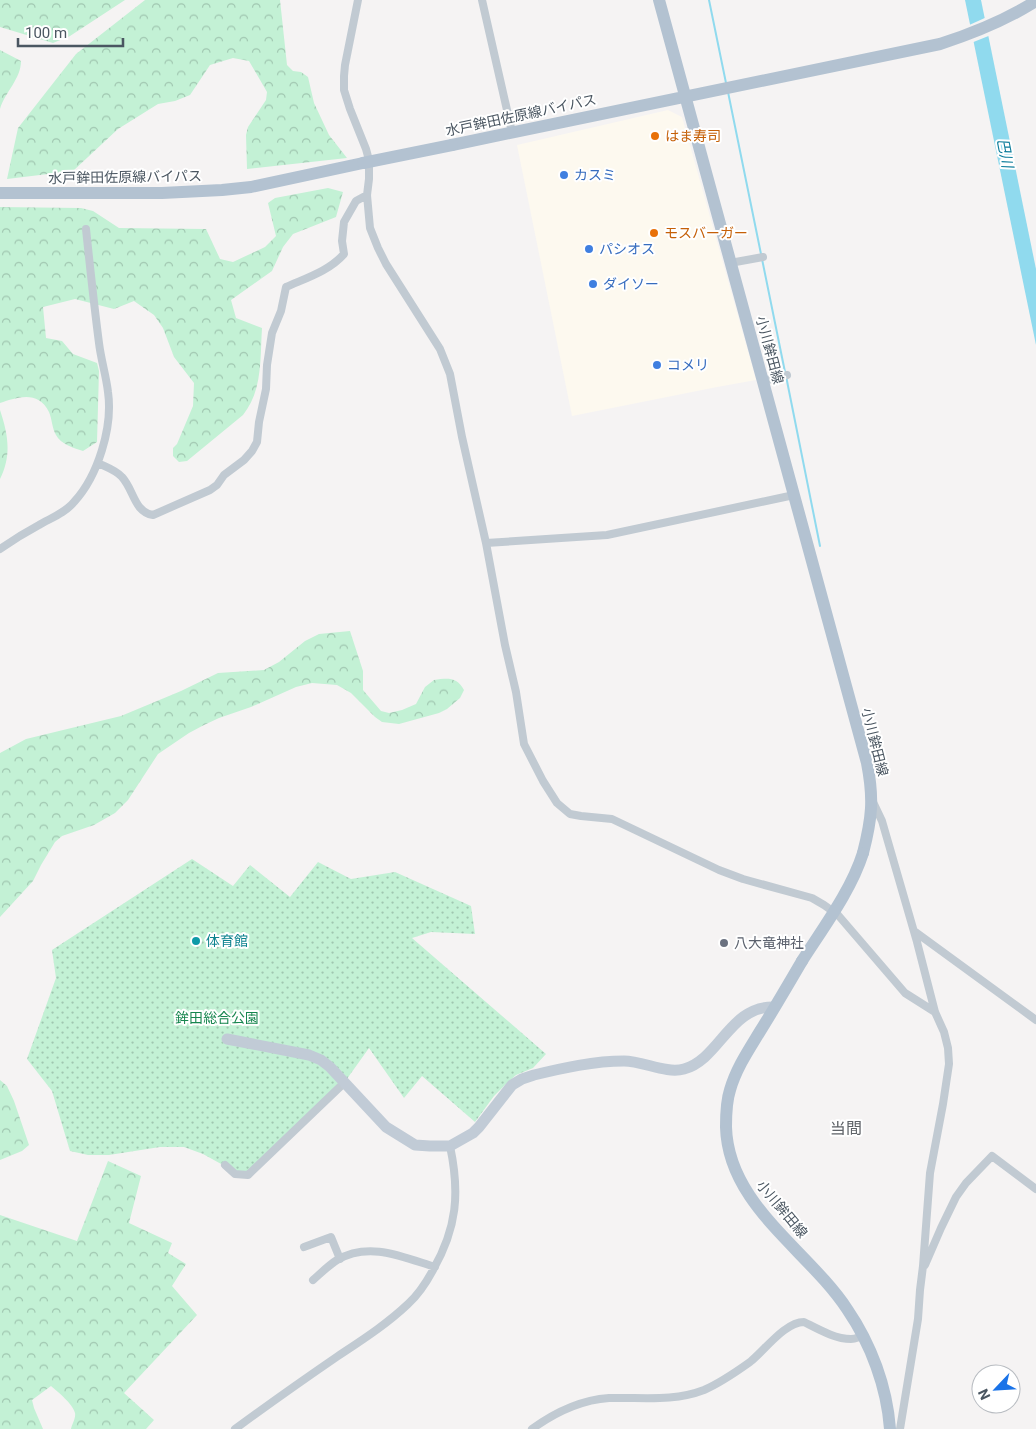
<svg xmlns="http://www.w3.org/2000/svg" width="1036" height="1429" font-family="Roboto,'Noto Sans JP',sans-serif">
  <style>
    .commercial { fill: #fdf9ef }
    .grass { fill: url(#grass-dots) }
    .forest { fill: url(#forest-crowns) }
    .water { fill: #90daee }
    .pier { fill: #f5f3f3 }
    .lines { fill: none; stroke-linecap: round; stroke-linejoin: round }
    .stream { stroke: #90daee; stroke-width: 2 }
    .street { stroke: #c1cad2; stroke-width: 8 }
    .secondary { stroke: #c1cbd6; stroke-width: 11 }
    .primary { stroke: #b3c2d1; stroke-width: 12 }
    .primary-bridge { stroke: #b3c2d1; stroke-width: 12 }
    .food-dot { fill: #e8710a; stroke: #fff; stroke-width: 2 }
    .shop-dot { fill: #3f7fe0; stroke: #fff; stroke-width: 2 }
    .culture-dot { fill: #0f9aa8; stroke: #fff; stroke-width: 2 }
    .worship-dot { fill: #6b7280; stroke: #fff; stroke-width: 2 }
    .labels { text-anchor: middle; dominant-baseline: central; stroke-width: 4; stroke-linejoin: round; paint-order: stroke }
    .street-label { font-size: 14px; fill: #4a5661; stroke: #fff }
    .food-label { font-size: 14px; fill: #c56008; stroke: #fff; text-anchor: start }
    .shop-label { font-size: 14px; fill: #366cbe; stroke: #fff; text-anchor: start }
    .culture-label { font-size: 14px; fill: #0d838f; stroke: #fff; text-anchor: start }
    .worship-label { font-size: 14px; fill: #5b616d; stroke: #fff; text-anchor: start }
    .park-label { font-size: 14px; fill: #17864f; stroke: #fff }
    .water-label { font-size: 15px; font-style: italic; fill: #0c7c9b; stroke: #fff }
    .quarter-label { font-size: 16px; fill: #5f6368; stroke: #fff }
  </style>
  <defs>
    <pattern id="grass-dots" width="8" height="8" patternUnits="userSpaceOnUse" patternTransform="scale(1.25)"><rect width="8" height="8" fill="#c3f1d5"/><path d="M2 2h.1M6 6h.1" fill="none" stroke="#a0c6b0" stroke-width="1.8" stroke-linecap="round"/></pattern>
    <pattern id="forest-crowns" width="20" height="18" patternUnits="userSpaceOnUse" patternTransform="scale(1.25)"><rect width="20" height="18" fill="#c3f1d5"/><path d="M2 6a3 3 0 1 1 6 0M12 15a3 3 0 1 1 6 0" fill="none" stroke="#a0c6b0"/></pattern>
  </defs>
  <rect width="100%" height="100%" fill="#f5f3f3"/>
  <path class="commercial" d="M668,110l14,7 74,263 -39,7 -145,29 -55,-271z"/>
  <path class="grass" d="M192,859l41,27 17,-21 40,32 28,-35 33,17 44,-7 76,34 4,28 -44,-2 -19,6 134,116 -13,14 -17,7 -10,9 -12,12 -19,26 -53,-46 -18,22 -35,-50 -25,35 -96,92h-7l-38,-21 -19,-7h-24l-51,8h-21l-18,-4 -18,-60 -25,-32 29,-81 -4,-28z"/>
  <path class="forest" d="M0,0h125l-55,36 -17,7 -53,-16z
    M145,0h135l7,65 6,6 8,1 7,5 6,26 15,32 18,23 -100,11 -1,-34 2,-8 18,-27 1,-8 -18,-31 -16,-3 -23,7 -20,30 -15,6 -17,3 -40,25 -45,42 -66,8 11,-51 58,-74z
    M0,50l21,11c0,18 -16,31 -21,48z
    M328,188l15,4 -7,25 -43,17 -10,13 -11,24 -41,29 5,18 26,10c-2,30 1,62 -19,87l-56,46 -8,1 -6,-6v-8l4,-4 16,-38 1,-23 -20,-26 -11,-29 -9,-13 -20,-14 -20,8 -39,-10 -32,8 3,31 16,3 11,13 24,9 2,8 -2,71 -14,9c-10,-3 -22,-7 -27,-16 -4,-7 -4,-16 -7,-23 -11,-22 -31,-15 -49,-9v-196l81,1 12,3 26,17 87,1 14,30 13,3 32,-15 11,-11 -8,-33 7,-5z
    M0,410c8,24 12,45 0,69z
    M350,631l13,40v19l18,21 8,2 13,-3 14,-6 9,-17 9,-7c14,-2 23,-3 30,10l-4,8 -13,11 -8,4 -40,11 -17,-2 -7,-5 -24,-24 -14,-8 -25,-2 -16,4 -45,20 -32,11 -15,7 -15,8 -31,21 -30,46 -13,13 -21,12 -32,11 -7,6 -14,23 -8,16 -33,36v-164l26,-14 95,-23 60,-25 37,-18 46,-3 15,-8 26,-21 14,-7z
    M0,1080l7,6 7,15 15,44 -7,6 -22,9z
    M108,1161l33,15 -12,47 43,20 -4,10 18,11 -14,22 25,29 -73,78 30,27 -8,9h-75c1,-5 5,-11 4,-16 -2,-9 -17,-21 -24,-27l-19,14 2,8 9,21h-43v-214l77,26z"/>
  <path class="water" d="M965,0h16l55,269v76z"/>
  <path class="pier" d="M987,17l4,18 -20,8 -4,-17z"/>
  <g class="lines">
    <path class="stream" d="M709,0l17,83
      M728,92l33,162
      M762,259l23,113
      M786,376l34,170"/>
    <path class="street" d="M358,0l-13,65 -1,11v14l6,19 16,40 3,11v19l-2,16 3,33 8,20 8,16 54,85 10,25 12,63 24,106 19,102 11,47 8,52 19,37 14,22 13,11 11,2 31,3 107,51 24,9 69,19 12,7 14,10 67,78 30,19
      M482,0l30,132
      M730,263l33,-6
      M763,381l24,-6
      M98,463c8,4 18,7 24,14 12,13 12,35 31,38l57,-25 7,-5 7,-10 20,-15 8,-9 5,-9 2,-20 7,-33 1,-24 5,-32 9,-22 5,-24c20,-9 43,-16 58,-33l-2,-13 2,-19 12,-21 11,-6
      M486,543l121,-8 187,-40
      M0,549c13,-9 26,-17 39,-24 12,-7 26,-12 35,-23 24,-26 39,-75 34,-110 -2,-17 -7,-32 -9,-49 -5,-38 -9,-76 -13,-114
      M873,802l9,19 35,121 18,70 9,20 4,16 1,16 -6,40 -13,69 -7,93 -3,24 -2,29 -18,110
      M914,931l122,89
      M225,1165l10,9 13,1 96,-92
      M304,1247l27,-10 9,22
      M925,1265l16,-37 15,-31 10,-14 26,-27 44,33
      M313,1280c8,-7 16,-15 24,-20 32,-19 66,-3 98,7
      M235,1429c34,-25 68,-49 103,-73 24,-16 49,-32 70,-52 11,-10 18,-21 25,-34 24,-42 27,-77 17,-124
      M532,1429c22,-16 49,-29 77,-31 32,-1 64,4 95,-8 16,-7 32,-18 46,-28 15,-12 35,-40 54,-40 14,7 31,17 47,17 4,0 8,-2 12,-3"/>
    <path class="secondary" d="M227,1039l82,16 12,5 9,7 56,60 29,18 15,1h20l23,-13 6,-6 33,-42 10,-6 12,-4c29,-7 60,-14 90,-14 19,0 42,13 60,8 36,-10 46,-64 91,-62"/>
    <path class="primary" d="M659,0l208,763c7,36 5,55 -4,90
      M452,145l488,-101c34,-11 66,-24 96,-43
      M0,193h162l60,-3 29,-3 112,-24
      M802,961c-14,24 -28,48 -43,72 -11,18 -23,36 -29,57 -4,12 -4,25 -4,37 2,78 82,123 121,182 24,35 40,78 43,120"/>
    <path class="primary-bridge" d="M363,163l89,-18
      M802,961c21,-33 49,-70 61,-108"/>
  </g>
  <g class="food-dot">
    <circle cx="655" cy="136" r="5"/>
    <circle cx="654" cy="233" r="5"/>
  </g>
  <g class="shop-dot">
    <circle cx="564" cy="175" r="5"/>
    <circle cx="589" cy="249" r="5"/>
    <circle cx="593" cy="284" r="5"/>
    <circle cx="657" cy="365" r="5"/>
  </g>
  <circle class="culture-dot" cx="196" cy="941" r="5"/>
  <circle class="worship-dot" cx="724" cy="943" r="5"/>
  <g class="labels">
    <g class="street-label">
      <text transform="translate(521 115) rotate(-12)">水戸鉾田佐原線バイパス</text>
      <text transform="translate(125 177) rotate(-1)">水戸鉾田佐原線バイパス</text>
      <text transform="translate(770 350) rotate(75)">小川鉾田線</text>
      <text transform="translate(875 742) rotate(76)">小川鉾田線</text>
      <text transform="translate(782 1209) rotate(50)">小川鉾田線</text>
    </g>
    <g class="food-label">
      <text x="665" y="136">はま寿司</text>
      <text x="664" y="233">モスバーガー</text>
    </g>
    <g class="shop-label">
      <text x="574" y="175">カスミ</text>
      <text x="599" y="249">パシオス</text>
      <text x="603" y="284">ダイソー</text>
      <text x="667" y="365">コメリ</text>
    </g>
    <g class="culture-label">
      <text x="206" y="941">体育館</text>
    </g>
    <g class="worship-label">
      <text x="734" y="943">八大竜神社</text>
    </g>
    <g class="park-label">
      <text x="217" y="1018">鉾田総合公園</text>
    </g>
    <g class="water-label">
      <text transform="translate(1005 153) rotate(79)">巴川</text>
    </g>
    <g class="quarter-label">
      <text x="846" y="1128">当間</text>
    </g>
  </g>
  <g transform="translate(996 1389) rotate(245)"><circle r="24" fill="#ffffff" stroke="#b7bbc0"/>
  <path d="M0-4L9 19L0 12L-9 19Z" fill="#1a73e8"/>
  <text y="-8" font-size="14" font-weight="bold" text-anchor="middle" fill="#4a5661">N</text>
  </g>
  <path d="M18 38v8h105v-8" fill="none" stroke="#4a5661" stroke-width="2.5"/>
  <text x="25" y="38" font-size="15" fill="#4a5661" stroke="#ffffff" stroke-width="4" paint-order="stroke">100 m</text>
</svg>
